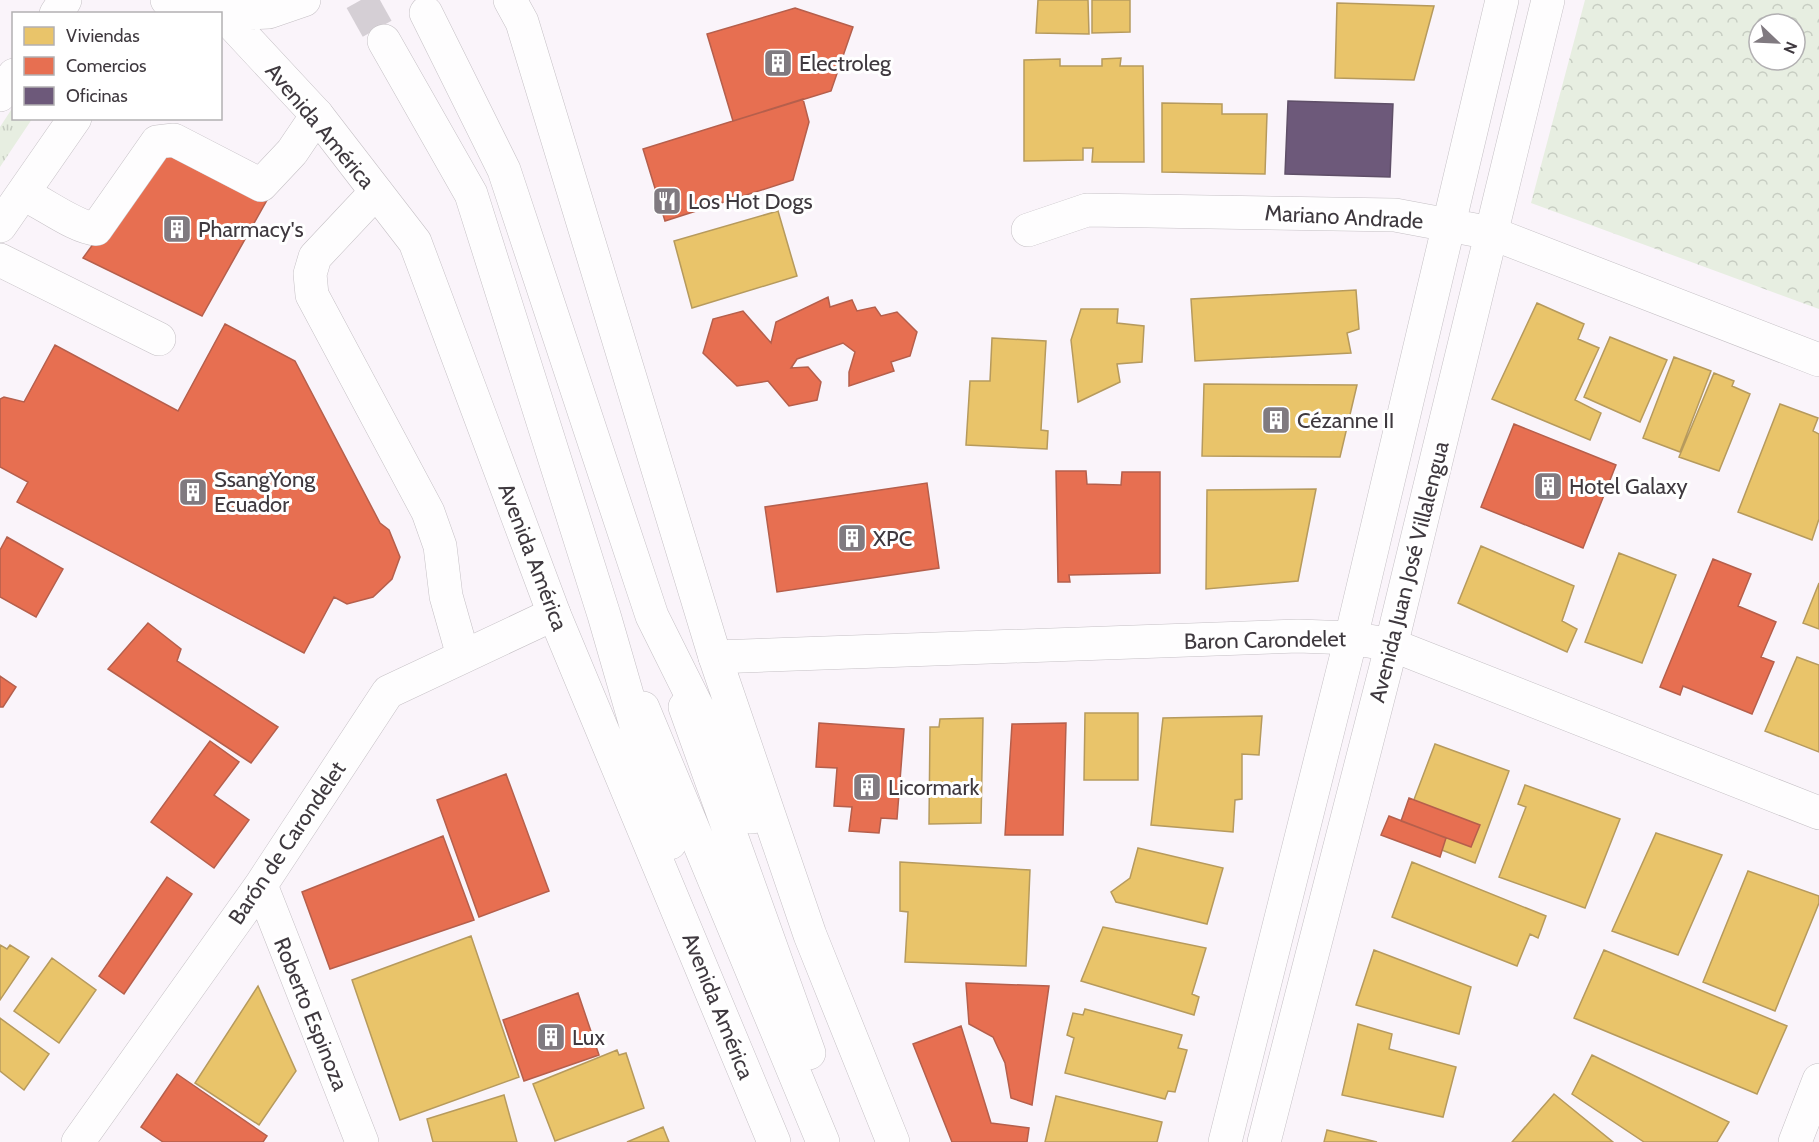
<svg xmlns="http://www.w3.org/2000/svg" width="1819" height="1142" font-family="Cabin,sans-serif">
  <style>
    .grass { fill: url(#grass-tufts) }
    .park { fill: url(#park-crowns); fill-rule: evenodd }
    .homes { fill: #e9c46a; stroke: #b69a5d; stroke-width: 1.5 }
    .shops { fill: #e76f51; stroke: #b55f4c; stroke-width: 1.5 }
    .offices { fill: #6d597a; stroke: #5f4f68; stroke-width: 1.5 }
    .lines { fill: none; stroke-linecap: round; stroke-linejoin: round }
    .major-tunnel { stroke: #d5cfd5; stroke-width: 33; stroke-dasharray: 33 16; stroke-linecap: butt }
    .minor-casing { stroke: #c5c0c5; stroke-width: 34 }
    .major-casing { stroke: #c5c0c5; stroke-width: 34 }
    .minor { stroke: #fefdfe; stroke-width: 33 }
    .major { stroke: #fefdfe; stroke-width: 33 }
    .labels { text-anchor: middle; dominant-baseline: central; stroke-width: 6; stroke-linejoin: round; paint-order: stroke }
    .poi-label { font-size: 22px; fill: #3f393f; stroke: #fff; text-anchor: start }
    .street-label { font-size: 22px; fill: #3f393f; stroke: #fff }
  </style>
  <defs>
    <pattern id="grass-tufts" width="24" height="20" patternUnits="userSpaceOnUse" patternTransform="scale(1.5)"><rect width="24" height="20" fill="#e7eee1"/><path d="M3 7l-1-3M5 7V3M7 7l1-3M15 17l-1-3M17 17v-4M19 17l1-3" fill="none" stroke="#c7cdc2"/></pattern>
    <pattern id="park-crowns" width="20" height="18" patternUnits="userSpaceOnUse" patternTransform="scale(1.5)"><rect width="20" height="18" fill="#e7eee1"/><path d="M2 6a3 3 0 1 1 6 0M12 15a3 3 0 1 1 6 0" fill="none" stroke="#c7cdc2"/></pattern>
  </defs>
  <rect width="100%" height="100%" fill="#faf4fa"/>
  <path class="grass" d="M13,107l1,11 18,1 -32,48v-40z"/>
  <path class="park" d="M1585,0h234v309l-288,-106zM1759,24h36v36h-36z"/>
  <path class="homes" d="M1038,0h50l1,34 -53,-1z
    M1092,0h38v32l-38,1z
    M1337,3l97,3 -20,74 -79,-2z
    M1121,58l-1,8h23l1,96h-52l1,-14h-10v12l-59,1v-101l36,-1v7h42v-7z
    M1162,103l60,1v10h45l-2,60 -103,-2z
    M778,211l19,65 -105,32 -18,-67z
    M1356,290l3,39 -12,4 4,20 -156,8 -4,-62z
    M1537,303l47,21 -6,15 21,9 -24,52 26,13 -11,27 -98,-41z
    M1081,309h37l-1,14 27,3 -2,36 -25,2 3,18 -42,20 -7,-62z
    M1610,337l57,23 -27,62 -56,-25z
    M992,338l54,3 -5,89 7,1 -1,18 -81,-4 4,-64h20z
    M1674,357l37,14 -31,81 -37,-14z
    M1714,373l20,8 -2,5 18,8 -31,77 -40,-14z
    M1204,384l153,1 -17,72 -138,-1z
    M1780,404l38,14 -5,13 6,3v85l-7,21 -74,-28z
    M1316,489l-18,92 -92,8 1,-99z
    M1481,546l93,40 -12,35 15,8 -10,23 -109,-49z
    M1619,553l57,22 -34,88 -57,-21z
    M1819,583v46l-16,-6z
    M1797,657l22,8v87l-54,-21z
    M1085,713h53v67h-54z
    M1262,716l-3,39 -17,-1v45l-7,1 -2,32 -82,-7 12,-107z
    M983,718l-2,105 -52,1 1,-97h9l1,-8z
    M1435,744l74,27 -34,92 -74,-29z
    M1525,785l95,34 -35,89 -86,-31 27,-70 -8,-3z
    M1656,833l66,22 -44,100 -66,-24z
    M1138,848l85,20 -16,56 -91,-22 -5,-10 19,-14z
    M900,862l130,8 -4,96 -121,-4 3,-50 -8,-1z
    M1412,862l134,54 -8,22 -8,-4 -13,32 -125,-49z
    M1748,871l71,25v7l-44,108 -72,-29z
    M1103,927l103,21 -14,46 7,3 -5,18 -113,-34z
    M471,936l48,141 -119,43 -48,-140z
    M0,945l7,4 3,-4 19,12 -29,43z
    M1374,950l97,37 -12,47 -103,-29z
    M1604,950l183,76 -30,68 -183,-76z
    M52,958l44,32 -37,53 -45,-32z
    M258,986l38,85 -37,54 -64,-42z
    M1085,1009l97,26 -4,13 9,2 -12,42 -7,-1 -3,8 -100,-26 9,-35 -7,-3 6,-22 10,2z
    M0,1018l49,36 -25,36 -24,-19z
    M1358,1024l34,10 -3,15 67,18 -13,50 -101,-22z
    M617,1050l2,5 7,-2 18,55 -89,33 -22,-57z
    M1592,1055l137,67 -12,20h-73l-72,-48z
    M1554,1094l59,48h-101z
    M504,1095l13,47h-84l-6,-23z
    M1056,1096l106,26 -5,20h-112z
    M663,1127l6,15h-42z
    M1327,1130l50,12h-53z"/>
  <path class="shops" d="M795,8l58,19 -22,64 -98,30 -26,-87z
    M803,99l6,23 -16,58 -128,41 -22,-72z
    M165,145l102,55 -65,116 -119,-58z
    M828,297l2,10 22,-7 5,11 18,-4 6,9 16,-4 20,20 -7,24 -19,6 3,9 -45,15v-14l6,-20 -12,-9 -46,16 -6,9 17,-1 13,15 -4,18 -28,6 -21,-25 -31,5 -34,-33 10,-34 30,-8 28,32 5,-21z
    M225,324l70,37 85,162 9,7 11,27 -8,22 -19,18 -26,7 -13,-7 -30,56 -287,-151 11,-20 -28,-15v-68l4,-2 20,5 31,-57 123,66z
    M1514,424l102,41 -33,83 -102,-41z
    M1056,471h30l1,13 34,1 1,-13h38v101l-91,2 1,7h-12z
    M927,483l12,85 -162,24 -12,-85z
    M7,537l56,32 -27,48 -36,-20v-47z
    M1713,559l38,15 -13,32 38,16 -15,35 13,5 -22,52 -69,-28 -3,9 -20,-8z
    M148,623l33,26 -4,12 101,66 -27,36 -143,-94z
    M0,676l16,11 -13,20h-3z
    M819,723l85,6 -7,90 -16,-1 -2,15 -30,-2 3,-24 -18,-1 3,-38 -21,-1z
    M1066,723l-3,112h-58l7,-111z
    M210,741l29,21 -25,33 35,25 -35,48 -63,-46z
    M506,774l43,117 -70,26 -42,-117z
    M1409,798l71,27 -9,22 -70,-26z
    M1389,816l57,22 -6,19 -59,-22z
    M443,836l31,84 -144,49 -28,-77z
    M167,877l25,17 -68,100 -25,-18z
    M966,983l83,3 -17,119 -21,-7 -6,-35 -12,-26 -24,-13z
    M578,993l21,62 -75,26 -21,-61z
    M961,1026l30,97 38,5 -2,14h-75l-39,-98z
    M177,1074l90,62 -4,6h-100l-22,-15z"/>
  <path class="offices" d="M1288,101l105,3 -3,73 -105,-3z"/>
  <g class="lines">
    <path class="major-tunnel" d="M361,0l23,41"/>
    <g class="minor-casing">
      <path id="minor" d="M376,192l-61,65 -5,17 2,21 116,217 12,34 6,50 17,60
        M23,194c21,9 53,34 73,35l61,-87 17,-2 87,45 31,-33 25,-37
        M1028,230l59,-20 308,5 96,18 328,127
        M0,260l159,79
        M715,657l583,-21 53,2 41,7 427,168
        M685,707l124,346
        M643,708l180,434
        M261,885l101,257
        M78,1142l183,-257 127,-193 166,-78
        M1225,1142l126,-504 151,-638
        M1264,1142l122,-475 162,-667
        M1795,1142l24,-62"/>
    </g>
    <g class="major-casing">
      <path id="major" d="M167,0l50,14
        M510,0l12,22 193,635 95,278 83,207
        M426,13l78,157 148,446 100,201
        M56,14l9,-14
        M220,14l49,-2 35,-12
        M224,15l93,100 98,127 139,372 220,528
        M384,41l87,153 133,421 66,228
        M0,95l14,-20
        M0,226l75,-108"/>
    </g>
    <use href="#minor" class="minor"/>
    <use href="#major" class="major"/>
  </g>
  <defs>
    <g id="building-square" transform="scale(1.5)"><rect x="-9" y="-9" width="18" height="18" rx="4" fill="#807a80" stroke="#fff"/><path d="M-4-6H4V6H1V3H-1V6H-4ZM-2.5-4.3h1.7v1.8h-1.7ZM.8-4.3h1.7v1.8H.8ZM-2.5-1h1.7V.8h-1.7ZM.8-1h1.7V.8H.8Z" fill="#fff"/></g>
    <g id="restaurant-square" transform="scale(1.5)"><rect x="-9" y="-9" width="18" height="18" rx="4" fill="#807a80" stroke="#fff"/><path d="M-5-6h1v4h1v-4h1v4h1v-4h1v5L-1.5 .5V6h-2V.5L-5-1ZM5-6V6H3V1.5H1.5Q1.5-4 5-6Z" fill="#fff"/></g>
  </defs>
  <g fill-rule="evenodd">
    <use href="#building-square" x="778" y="63"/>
    <use href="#restaurant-square" x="667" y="201"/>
    <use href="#building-square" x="177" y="229"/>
    <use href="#building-square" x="1276" y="420"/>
    <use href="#building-square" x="1548" y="486"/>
    <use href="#building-square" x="193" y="492"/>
    <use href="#building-square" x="852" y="538"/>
    <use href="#building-square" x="867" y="787"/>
    <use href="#building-square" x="551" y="1037"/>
  </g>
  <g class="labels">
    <g class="poi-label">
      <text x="799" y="63">Electroleg</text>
      <text x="688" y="201">Los Hot Dogs</text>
      <text x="198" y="229">Pharmacy's</text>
      <text x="1297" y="420">Cézanne II</text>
      <text x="214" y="479">SsangYong<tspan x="214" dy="25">Ecuador</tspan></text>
      <text x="1569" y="486">Hotel Galaxy</text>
      <text x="873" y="538">XPC</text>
      <text x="888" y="787">Licormark</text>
      <text x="572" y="1037">Lux</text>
    </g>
    <g class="street-label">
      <text transform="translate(320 126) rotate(50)">Avenida América</text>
      <text transform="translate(1344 217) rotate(3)">Mariano Andrade</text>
      <text transform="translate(533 557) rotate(69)">Avenida América</text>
      <text transform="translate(1409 572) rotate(-76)">Avenida Juan José Villalengua</text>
      <text transform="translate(1265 640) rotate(-1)">Baron Carondelet</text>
      <text transform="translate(287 843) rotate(-56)">Barón de Carondelet</text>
      <text transform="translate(718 1006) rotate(68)">Avenida América</text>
      <text transform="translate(311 1014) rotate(68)">Roberto Espinoza</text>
    </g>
  </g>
  <rect x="12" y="12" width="210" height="108" fill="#ffffff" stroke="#b2b0b2" stroke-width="1.5"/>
  <rect x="24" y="27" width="30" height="18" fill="#e9c46a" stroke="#b2b0b2" stroke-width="1.5"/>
  <text x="66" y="42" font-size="18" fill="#3f393f">Viviendas</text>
  <rect x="24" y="57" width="30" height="18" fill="#e76f51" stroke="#b2b0b2" stroke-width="1.5"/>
  <text x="66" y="72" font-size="18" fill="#3f393f">Comercios</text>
  <rect x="24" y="87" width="30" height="18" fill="#6d597a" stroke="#b2b0b2" stroke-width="1.5"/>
  <text x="66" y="102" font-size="18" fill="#3f393f">Oficinas</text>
  <g transform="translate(1777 42) rotate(113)"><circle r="28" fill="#ffffff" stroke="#b2b0b2" stroke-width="1.5"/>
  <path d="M0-4.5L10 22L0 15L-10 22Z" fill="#807a80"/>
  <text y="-9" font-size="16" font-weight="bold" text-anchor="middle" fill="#3f393f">N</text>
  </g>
</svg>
